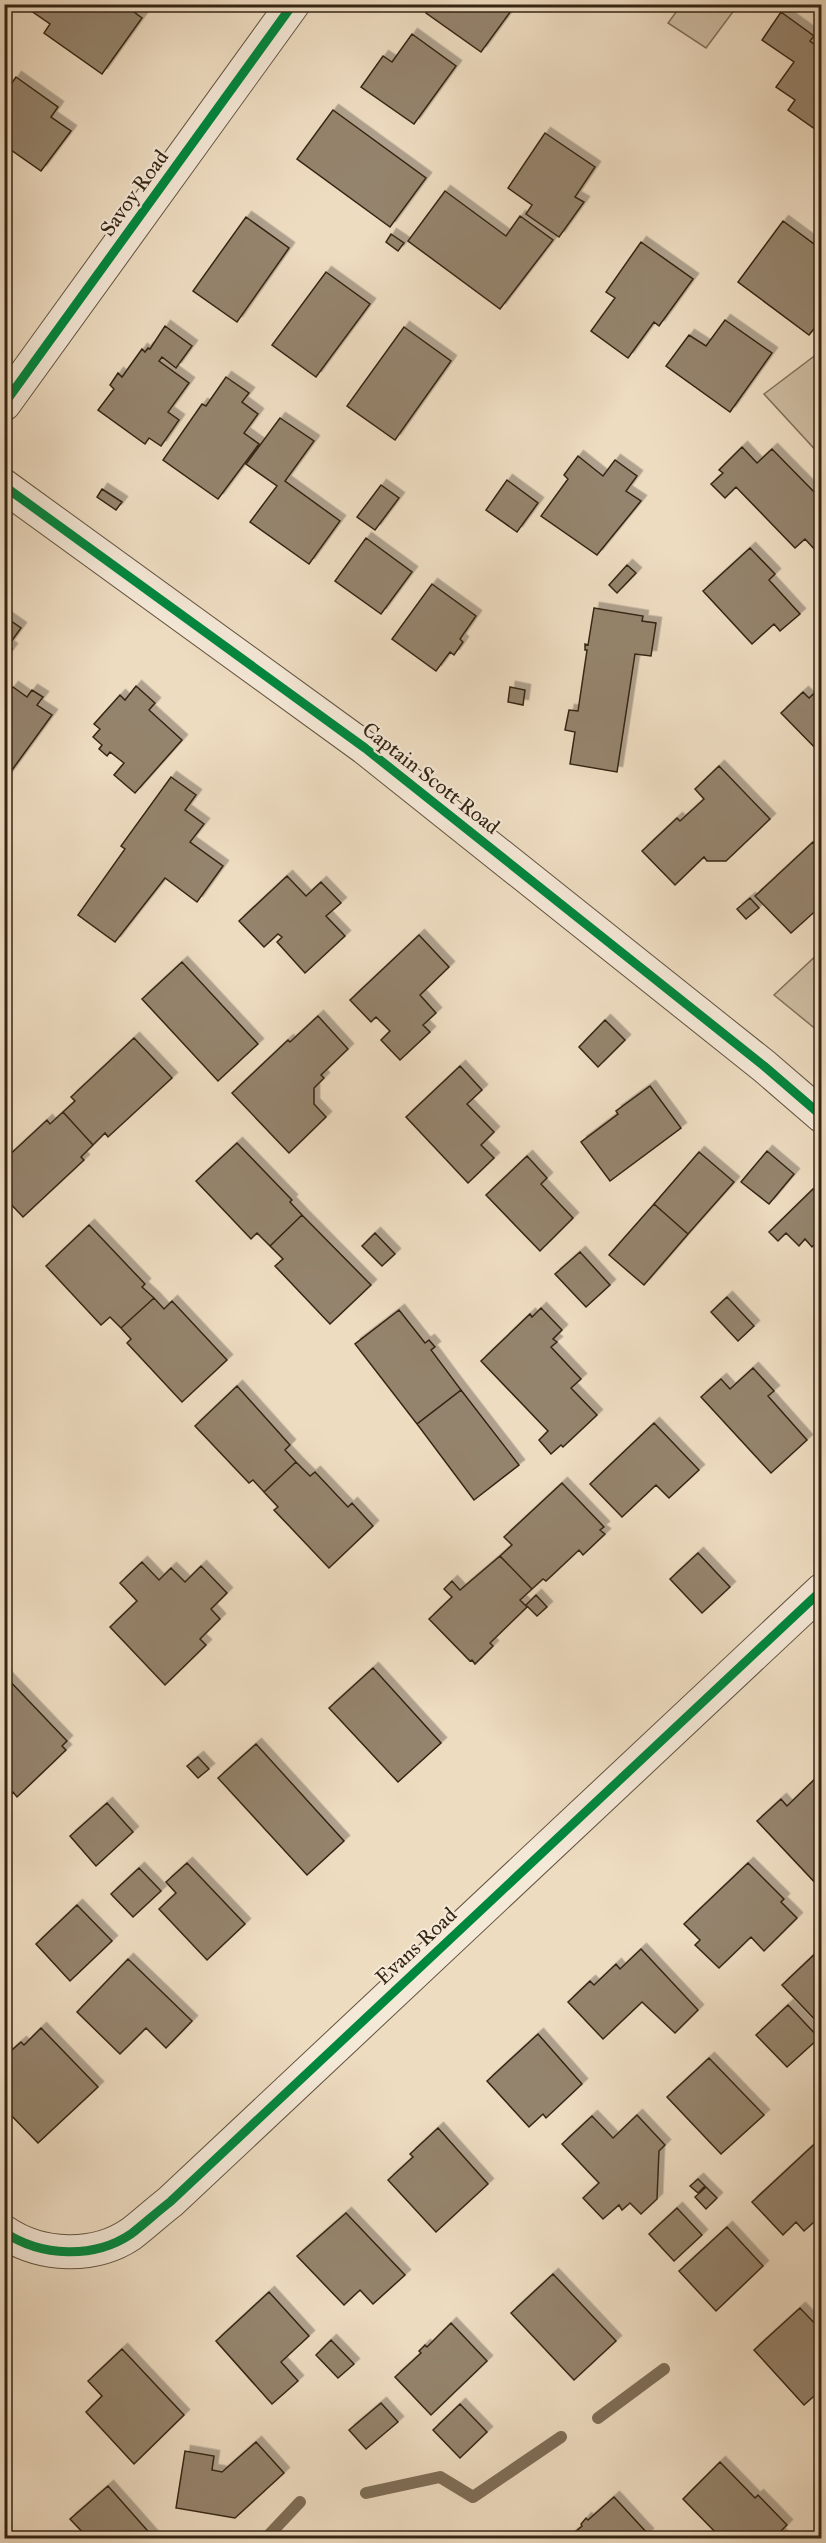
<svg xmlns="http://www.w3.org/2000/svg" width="826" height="2543" font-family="'IM FELL Great Primer',serif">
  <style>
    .green { fill: #cebda3; stroke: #81715b; stroke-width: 1.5 }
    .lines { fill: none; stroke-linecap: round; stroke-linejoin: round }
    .stream { stroke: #7e6e58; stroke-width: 12 }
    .building { fill: #95846d; stroke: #342513; stroke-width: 1.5; filter: url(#shadow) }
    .minor-casing { stroke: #62533e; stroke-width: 35 }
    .minor { stroke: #f4e8d7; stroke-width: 33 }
    .cycleway-casing { stroke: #f4e8d7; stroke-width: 13 }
    .cycleway { stroke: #00873e; stroke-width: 9 }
    .labels { text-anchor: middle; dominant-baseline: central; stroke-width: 4.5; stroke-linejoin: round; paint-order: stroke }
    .street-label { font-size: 21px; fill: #342513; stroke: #f4e8d7 }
  </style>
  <defs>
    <filter id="shadow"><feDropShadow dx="5.5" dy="-5.5" stdDeviation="0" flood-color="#0004"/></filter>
  </defs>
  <rect width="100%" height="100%" fill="#eedcc1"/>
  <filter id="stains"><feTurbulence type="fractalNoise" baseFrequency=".00333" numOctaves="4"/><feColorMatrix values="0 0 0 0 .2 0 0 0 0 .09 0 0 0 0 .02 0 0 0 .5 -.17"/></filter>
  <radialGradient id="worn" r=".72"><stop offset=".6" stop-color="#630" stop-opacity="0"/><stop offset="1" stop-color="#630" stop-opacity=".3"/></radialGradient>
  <path class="green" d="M682,4h56v1l-32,43 -38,-25z
    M821,351v105l-57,-62z
    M821,951l1,76 -4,4 -44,-36z"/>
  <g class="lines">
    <path class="stream" d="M598,2418l66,-49
      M366,2493l74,-16 33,20 88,-60
      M266,2538l34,-36"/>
  </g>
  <path class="building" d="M30,4h93l19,14 -40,56 -58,-41 6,-9 -23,-16z
    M432,4h84l-35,48 -55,-39z
    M781,12l33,24 -4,5 12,9v84l-34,-24 7,-10 -19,-13 18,-25 -32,-22z
    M412,34l44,32 -42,58 -53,-37 22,-31 9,6z
    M16,77l42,30 -7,10 20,14 -30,40 -37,-26v-51z
    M333,110l93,68 -36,49 -93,-68z
    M545,133l50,34 -20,30 9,5 -25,35 -33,-23 6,-9 -24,-17z
    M445,191l61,45 14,-20 33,24 -53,69 -92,-68z
    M246,217l43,31 -52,74 -44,-31z
    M783,221l39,29v41l-5,5 5,3v20l-13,16 -71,-53z
    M391,234l13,9 -6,8 -12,-9z
    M641,242l52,37 -34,47 -5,-4 -26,36 -37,-27 24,-33 -9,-6z
    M326,272l44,32 -54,73 -44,-32z
    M725,320l47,33 -42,59 -64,-46 23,-31 17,11z
    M165,326l27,20 -16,22 -14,-11 -3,4 30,22 -21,29 11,8 -18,26 -12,-8 -4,6 -47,-34 16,-21 -4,-4 8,-12 4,4 20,-28 3,3 3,-4 2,1z
    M404,327l47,34 -56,79 -48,-34z
    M226,377l23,16 -7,9 16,12 -14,19 15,11 -41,55 -55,-39 39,-56 4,2z
    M280,418l34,23 -29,40 55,40 -31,43 -59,-42 27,-36 -31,-22z
    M742,447l15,16 15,-14 50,51v47l-5,5 -12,-13 -10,9 -59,-61 -11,11 -14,-14 12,-11 -4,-3z
    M578,456l25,20 12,-16 22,16 -11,15 15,10 -44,54 -56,-39 27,-37 -4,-4z
    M507,480l31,23 -21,29 -31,-22z
    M381,485l18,13 -24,32 -18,-13z
    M102,489l20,13 -6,8 -19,-13z
    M366,538l46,34 -31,42 -46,-33z
    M750,548l25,26 -6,6 31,34 -20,17 -6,-7 -22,20 -49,-53z
    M627,565l9,8 -19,20 -8,-8z
    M432,584l44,32 -16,23 3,3 -9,13 -4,-3 -14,19 -44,-32z
    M594,608l49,8 -1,5 14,2 -5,33 -16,-2 -18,118 -47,-8 5,-32 -10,-2 4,-20 9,1 9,-61h-2v-6l3,1z
    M4,616l17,12 -13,18 4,3 -8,11z
    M136,686l19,17 -6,7 33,30 -47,53 -21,-18 10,-12 -14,-11 -3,4 -8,-7 3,-4 -9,-8 7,-8 -6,-5 26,-29 5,5z
    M822,686v69l-41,-42 22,-21 6,6z
    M13,687l14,10 5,-7 11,7 -6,8 15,10 -48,66v-83z
    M510,687l15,3 -2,15 -15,-3z
    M719,766l51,53 -44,42h-19l-3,-4 -29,28 -33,-34 35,-33 3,3 24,-22 -9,-10z
    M171,777l25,18 -11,15 19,14 -14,18 33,24 -26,36 -32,-24 -50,64 -37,-27 47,-66 -4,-3z
    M813,842l9,9v54l-31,28 -36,-37z
    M287,876l19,20 15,-14 20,21 -15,13 19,20 -40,37 -28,-31 5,-5 -4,-3 -14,13 -25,-26z
    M750,898l9,10 -13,11 -9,-10z
    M419,935l30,32 -29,28 16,18 -13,12 7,7 -30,28 -19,-20 9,-9 -14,-14 -5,5 -21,-22z
    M182,962l76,82 -40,37 -76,-82z
    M318,1016l30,33 -27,26 3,3 -10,10v16l12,13 -37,36 -57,-60 56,-53 2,2z
    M605,1020l20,20 -27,27 -19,-20z
    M134,1038l38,40 -64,59 -3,-4 -12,12 -30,-33 12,-11 -4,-4z
    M460,1066l22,24 -15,14 27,28 -13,13 13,13 -26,25 -62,-66z
    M650,1086l31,42 -71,53 -29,-39 37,-28 -2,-3z
    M63,1112l30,33 -12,12 3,3 -61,57 -19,-20v-37l43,-40 3,4z
    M237,1143l55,57 -2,2 12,13 -32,31 -13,-13 -6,6 -55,-58z
    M767,1151l27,23 -25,30 -28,-22z
    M699,1152l35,30 -46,52 -34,-30z
    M527,1156l20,22 -6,6 32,34 -33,33 -54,-56z
    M813,1189l9,8v40l-10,10 -7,-8 -6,7 -13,-13 -8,8 -9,-9z
    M654,1204l34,30 -44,51 -35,-30z
    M302,1215l69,70 -41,39 -55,-58 8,-7 -13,-13z
    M89,1225l56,59 -3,3 12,11 -33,30 -11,-11 -9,8 -55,-59z
    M375,1233l20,21 -13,12 -20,-20z
    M580,1252l30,33 -24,22 -31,-33z
    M727,1297l27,29 -16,15 -27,-29z
    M154,1298l10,11 8,-8 55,59 -45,42 -55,-59 4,-4 -10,-11z
    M541,1308l21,22 -9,9 4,3 -6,5 30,32 -10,9 26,27 -34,32 -2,-2 -10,9 -12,-14 9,-9 -67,-70 49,-47 2,3z
    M399,1310l26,33 4,-3 6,7 -4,3 30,40 -44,34 -62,-80z
    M753,1368l21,23 -6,5 39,44 -36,33 -70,-76 20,-18 9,10z
    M237,1386l53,59 -5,5 11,12 -32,30 -11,-12 -4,3 -54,-57z
    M461,1390l58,75 -45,35 -57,-76z
    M654,1423l45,47 -30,28 -13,-13 -34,32 -32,-33z
    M296,1462l14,14 5,-4 33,35 4,-4 21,23 -44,42 -55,-58 4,-3 -14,-15z
    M562,1483l42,44 -4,3 5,4 -22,21 -4,-5 -33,31 -3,-2 -11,10 -32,-33 12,-11 -8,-8z
    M698,1553l32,34 -28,26 -32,-34z
    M500,1556l32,33 -12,11 7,7 -37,36 3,3 -18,18 -3,-4 -2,1 -41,-42 23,-22 -8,-8 8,-8 8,9z
    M142,1562l17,18 12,-12 14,14 16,-16 26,27 -16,16 9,10 -20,20 6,6 -41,40 -55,-58 27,-26 -17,-18z
    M536,1595l11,12 -10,9 -11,-11z
    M373,1668l68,75 -43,39 -69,-74z
    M4,1675l63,66 -5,5 4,4 -49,47 -4,-5 -7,7z
    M256,1744l88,97 -37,34 -89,-97z
    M198,1757l11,12 -11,9 -11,-12z
    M817,1777l5,5v62l-3,3 3,3v40l-65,-69 24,-22 6,7z
    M107,1803l26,29 -37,34 -26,-30z
    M187,1863l58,61 -38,36 -48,-51 17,-16 -10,-11z
    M748,1863l36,36 -3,3 16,16 -33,33 -13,-14 -32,31 -24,-23 5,-5 -16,-16z
    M139,1868l22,23 -28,26 -22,-23z
    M77,1905l35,36 -42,40 -34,-37z
    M641,1949l57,61 -23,23 -33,-31 -39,37 -35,-37 22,-21 4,4 22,-21 4,5z
    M819,1950l3,2v75l-40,-42z
    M128,1959l64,62 -26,27 -20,-20 -26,26 -43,-42z
    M788,2005l31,33 -32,29 -31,-32z
    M41,2028l57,59 -60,56 -34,-35v-51l17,-15 3,3z
    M538,2034l44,50 -36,34 -3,-4 -14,13 -42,-46z
    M709,2058l55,57 -43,39 -54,-57z
    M637,2115l28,30 -6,6 -2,48 -16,15 -11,-11 -8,7 -3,-5 -16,14 -20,-21 16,-15 -37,-39 30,-28 21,22z
    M438,2128l50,56 -52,48 -48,-52 25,-23 -3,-3z
    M822,2137v78l-18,16 -8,-9 -13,13 -31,-33z
    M698,2179l7,7 -7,7 -8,-7z
    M706,2187l11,11 -11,11 -11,-12z
    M677,2208l25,27 -28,26 -25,-27z
    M346,2213l59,62 -32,29 -13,-14 -16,15 -47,-49z
    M727,2227l36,39 -47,45 -37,-40z
    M553,2274l63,67 -42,39 -63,-67z
    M269,2292l40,44 -28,26 17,19 -26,23 -56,-63z
    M800,2308l22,23v58l-18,16 -50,-55z
    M451,2323l36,38 -56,54 -36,-38 26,-24 -2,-2 6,-6 2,2z
    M331,2340l23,24 -16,14 -22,-23z
    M122,2349l62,66 -50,49 -48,-52 16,-16 -14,-15z
    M381,2403l17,19 -32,27 -17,-19z
    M460,2404l27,28 -27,26 -27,-28z
    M256,2442l28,31 -49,45 -59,-10 9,-57 29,5 -2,14 10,2z
    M720,2462l35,36 3,-3 29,30 -8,8 5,5h-63l-38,-39z
    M108,2486l46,52h-66l-18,-19z
    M614,2497l34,37 -5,4h-75l14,-12 -1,-2 5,-6 2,2z"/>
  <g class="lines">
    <g class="minor-casing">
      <path id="minor" d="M4,404l289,-400
        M4,486l361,262 399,318 58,50
        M4,2232c37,25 90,27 127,2 13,-10 26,-22 39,-32l652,-612"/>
    </g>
    <use href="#minor" class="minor"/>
    <g class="cycleway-casing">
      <path id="cycleway" d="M4,404l289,-400
        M4,486l361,262 399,318 58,50
        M4,2232c37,25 90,27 127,2 13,-10 26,-22 39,-32l652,-612"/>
    </g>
    <use href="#cycleway" class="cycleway"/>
  </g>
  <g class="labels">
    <g class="street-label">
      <text transform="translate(134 193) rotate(-54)">Savoy Road</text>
      <text transform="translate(431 778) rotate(38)">Captain Scott Road</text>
      <text transform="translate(416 1946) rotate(-43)">Evans Road</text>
    </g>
  </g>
  <rect width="826" height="2543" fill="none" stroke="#eedcc1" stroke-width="24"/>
  <rect x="6" y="6" width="814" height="2531" fill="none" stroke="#342513" stroke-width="3"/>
  <rect x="12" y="12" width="802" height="2519" fill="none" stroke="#342513" stroke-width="1.5"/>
  <rect width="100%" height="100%" filter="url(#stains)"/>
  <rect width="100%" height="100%" fill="url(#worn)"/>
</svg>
